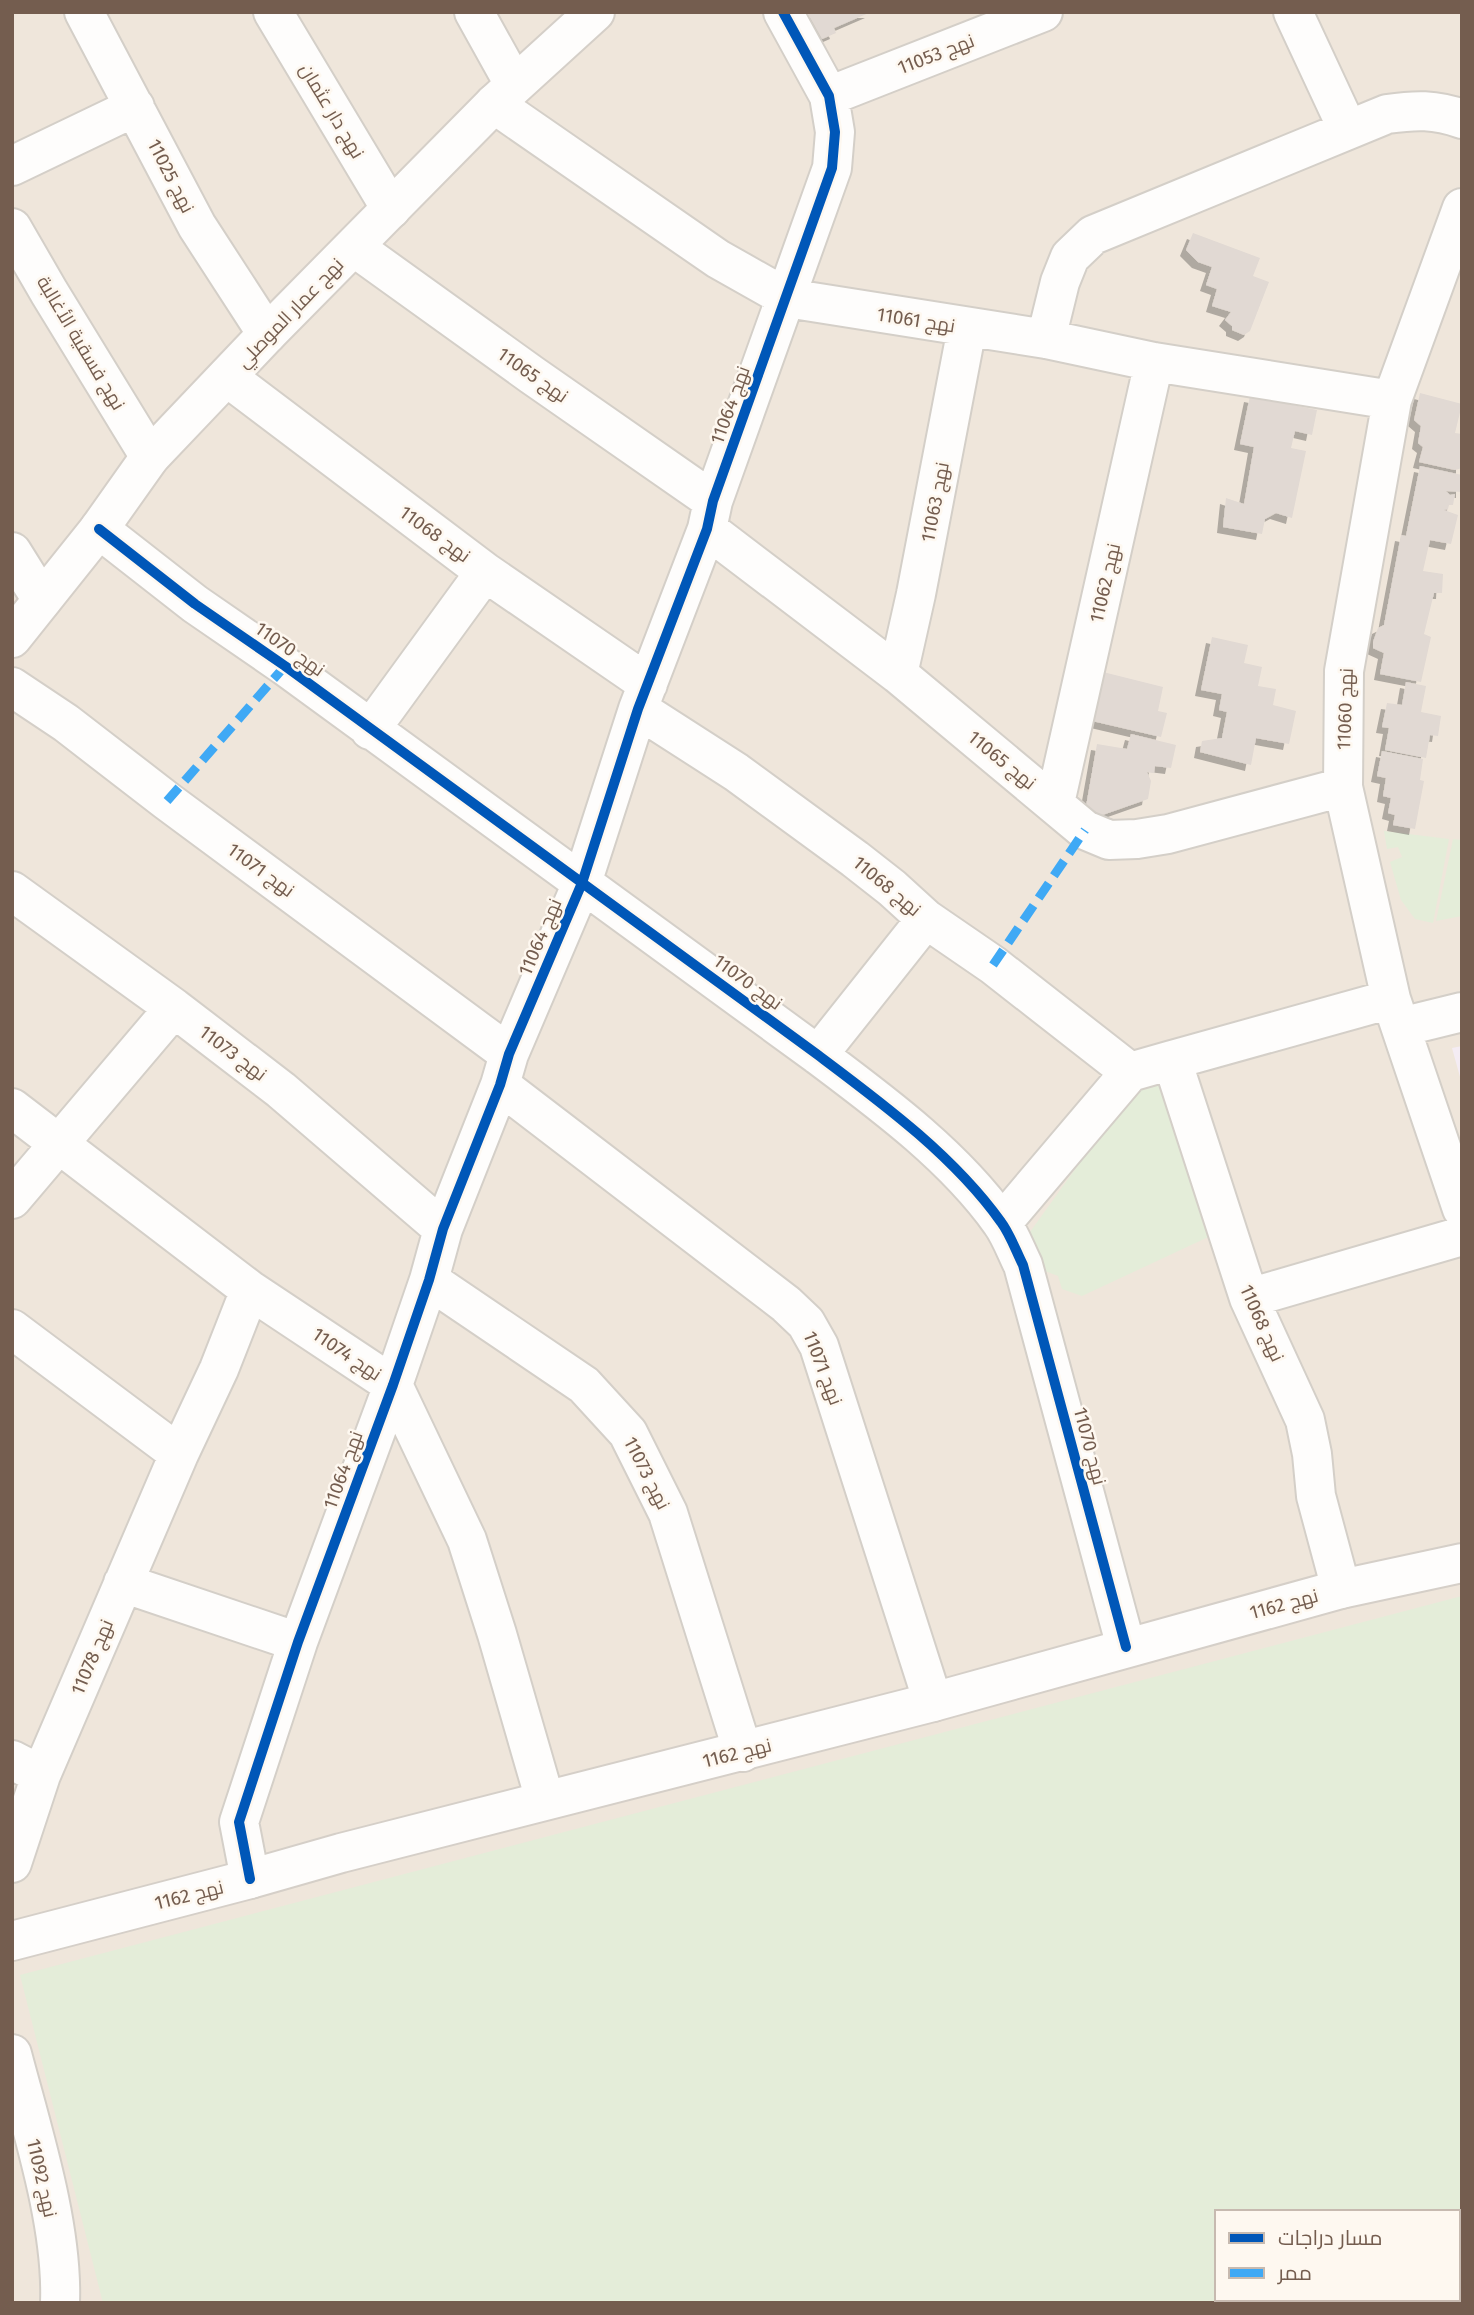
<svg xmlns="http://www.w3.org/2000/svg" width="1474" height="2315" font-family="'Fira Sans',Cairo,sans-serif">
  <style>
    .residential { fill: #efe6db; fill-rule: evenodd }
    .education { fill: #f4ecf3 }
    .green { fill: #e4edd9; fill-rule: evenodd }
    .building { fill: #e1d9d3; filter: url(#shadow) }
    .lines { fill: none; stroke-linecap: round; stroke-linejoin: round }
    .street-casing { stroke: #d4cfc8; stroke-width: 42 }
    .secondary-casing { stroke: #d5cfc8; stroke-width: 42 }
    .street { stroke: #fefdfc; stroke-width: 38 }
    .secondary { stroke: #fefdfc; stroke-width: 38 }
    .quiet { stroke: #3fa9f5; stroke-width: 9; stroke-dasharray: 18 9; stroke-linecap: butt }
    .cycleway-casing { stroke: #fef8f0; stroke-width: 15 }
    .cycleway { stroke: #0057b8; stroke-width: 10 }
    .labels { text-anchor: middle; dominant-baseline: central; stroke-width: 5; stroke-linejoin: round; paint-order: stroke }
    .street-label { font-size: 19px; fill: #745d4f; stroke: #fef8f0 }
  </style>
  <defs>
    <filter id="shadow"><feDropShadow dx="-6" dy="6" stdDeviation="0" flood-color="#0004"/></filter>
  </defs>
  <rect width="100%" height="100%" fill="#f7f3ed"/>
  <path class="residential" d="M12,12h1450v2291h-1450zM1217,2212h241v87h-241z"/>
  <path class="education" d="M1462,1046v38l-10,-36z"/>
  <path class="green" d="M1384,831l65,8 -16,84 -18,-4 -14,-19 -11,-38 12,-5 -4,-10 -11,2z
    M1453,839l9,1v76l-26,5z
    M1163,1066l56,166 -137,64 -20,-7 -4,-13 -13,-5 -15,-39 107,-149z
    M1462,1596v707h-1359l-83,-328zM1217,2212h241v87h-241z"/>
  <path class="building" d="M807,12h64l-37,16 2,5 -14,6z
    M1193,233l67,25 -7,18 16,6 -19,49 -6,4 -12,-5v-4l-7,-6 6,-8 -19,-6 5,-17 -11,-4 6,-18 -14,-5 -12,-12z
    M1420,393l42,11 -7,29 7,1v34l-7,2 -36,-8 4,-15 -5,-4 3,-17 -7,-6z
    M1250,396l67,14 -5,25 -17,-4 -4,17 15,3 -14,67 -16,-5 -11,6 -3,15 -39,-7 3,-29 18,6 10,-57 -14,-3z
    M1420,466l42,9v17l-16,-1 4,4 5,-1 -2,11h-4l-1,4 -4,1 14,5 -7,29 -21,-4 -7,31 20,3 -1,19h-8l-10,41 7,3 -10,45 -41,-8 4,-21 -11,-5v-6l5,-14 6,-3 17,-90 5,1z
    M1212,637l36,8 -4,18 18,4 -4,19 18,3 -3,16 23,6 -7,33 -33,-6 -5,27 -51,-13 2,-11 20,-3 5,-26 -8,-2 3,-16 -21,-4z
    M1099,671l64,16 -5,24 9,2 -6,24 -73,-17z
    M1406,682l20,4 -5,26 20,4 -3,20 -8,-1 -4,23 -41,-8 4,-22 -7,-1 5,-24 15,2z
    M1131,734l45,11 -5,23 -16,-2 -1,7 -7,-1 4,9 -3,18 -57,20 -6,-7 12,-68 30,5z
    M1382,751l41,8 -3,21 4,1 -9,48 -22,-4 2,-10 -7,-2 3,-15 -8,-2 3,-18 -9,-2z"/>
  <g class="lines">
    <g class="street-casing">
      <path id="street" d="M84,12l113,214 70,108
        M273,12l118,197
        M474,12l40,72
        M1293,12l55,118
        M829,96l214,-84
        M494,104l224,155 69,39 259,41 108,23 238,38
        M12,166l123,-59
        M1462,208l-70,192 -48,271 -1,116 48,212 71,210
        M12,228l37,64 101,165
        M354,247l178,128 181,126
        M1046,339l14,-57 10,-25 23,-22 294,-121c28,-4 48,-5 75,5
        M227,377l258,195 163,112
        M99,529l96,75 90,62 533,389c64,48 136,101 183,167 9,12 15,29 22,43l103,382
        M707,529l191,145 187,156 24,10 28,-1 31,-5 175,-47
        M12,552l30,48
        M898,674l18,-80 51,-266
        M12,687l54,36 101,78 342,253
        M638,709l98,63 119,87 37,29 34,31 67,46 137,107 42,-12 77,238 56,122 7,34 4,42 25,93
        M370,730l115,-158
        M1055,803l99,-441
        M12,891l162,117 107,82 162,139
        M1401,1027l61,-15
        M818,1055l108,-136
        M1172,1060l219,-61
        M500,1085l286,219 20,19 13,23 114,356
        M12,1108l238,182 143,95 74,155 30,94 48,166
        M12,1199l162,-191
        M1002,1223l128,-151
        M429,1280l155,105 44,48 40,80 75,239
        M1249,1298l213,-62
        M12,1329l167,125
        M123,1583l175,59
        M12,1760l29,15
        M12,1863l29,-88 138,-321 40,-85 31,-79
        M250,1879l-11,-57 59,-180 95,-257 36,-105 14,-51 57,-144 9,-31 73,-171 56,-174 69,-180 6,-28 119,-333 3,-36 -6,-36 -46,-84
        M12,2054c20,76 51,171 48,249"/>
    </g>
    <g class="secondary-casing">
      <path id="secondary" d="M12,638l87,-109 51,-72 117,-123 227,-230 101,-92
        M12,1941l238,-62 91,-26 592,-151 408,-113 121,-26"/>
    </g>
    <use href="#street" class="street"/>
    <use href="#secondary" class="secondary"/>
    <path class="quiet" d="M167,801l118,-135
      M993,965l92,-135"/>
    <g class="cycleway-casing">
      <path id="cycleway" d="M99,529l96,75 90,62 533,389c64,48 136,101 183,167 9,12 15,29 22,43l103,382
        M250,1879l-11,-57 59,-180 95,-257 36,-105 14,-51 57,-144 9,-31 73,-171 56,-174 69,-180 6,-28 119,-333 3,-36 -6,-36 -46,-84"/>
    </g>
    <use href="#cycleway" class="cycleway"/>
  </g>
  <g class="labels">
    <g class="street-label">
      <text transform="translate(936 54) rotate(-21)">نهج 11053</text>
      <text transform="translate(332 111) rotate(59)">نهج دار عثمان</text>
      <text transform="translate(171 176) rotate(63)">نهج 11025</text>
      <text transform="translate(290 313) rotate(-46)">نهج عمار الموصلي</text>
      <text transform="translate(916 320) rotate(9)">نهج 11061</text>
      <text transform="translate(81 343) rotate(59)">نهج فسقية الأغالبة</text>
      <text transform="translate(533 375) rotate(35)">نهج 11065</text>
      <text transform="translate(730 405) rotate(-70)">نهج 11064</text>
      <text transform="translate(935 502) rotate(-79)">نهج 11063</text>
      <text transform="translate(435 534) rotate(36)">نهج 11068</text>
      <text transform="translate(1105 583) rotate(-77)">نهج 11062</text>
      <text transform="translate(290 649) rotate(35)">نهج 11070</text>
      <text transform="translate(1345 709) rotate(-88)">نهج 11060</text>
      <text transform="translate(1002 760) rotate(39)">نهج 11065</text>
      <text transform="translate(261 870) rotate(36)">نهج 11071</text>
      <text transform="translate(887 886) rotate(40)">نهج 11068</text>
      <text transform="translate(540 937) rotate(-67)">نهج 11064</text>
      <text transform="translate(748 982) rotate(36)">نهج 11070</text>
      <text transform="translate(233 1053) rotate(37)">نهج 11073</text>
      <text transform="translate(1262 1323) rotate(66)">نهج 11068</text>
      <text transform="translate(347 1354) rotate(34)">نهج 11074</text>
      <text transform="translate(823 1368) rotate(69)">نهج 11071</text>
      <text transform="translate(1090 1446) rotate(75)">نهج 11070</text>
      <text transform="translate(343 1470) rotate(-70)">نهج 11064</text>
      <text transform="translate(647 1473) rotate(63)">نهج 11073</text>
      <text transform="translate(1284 1604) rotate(-15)">نهج 1162</text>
      <text transform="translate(92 1657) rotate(-67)">نهج 11078</text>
      <text transform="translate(737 1753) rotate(-14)">نهج 1162</text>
      <text transform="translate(189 1895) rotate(-14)">نهج 1162</text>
      <text transform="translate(42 2178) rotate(77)">نهج 11092</text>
    </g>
  </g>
  <rect width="1474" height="2315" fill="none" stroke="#745d4f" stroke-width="28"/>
  <rect x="1215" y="2210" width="245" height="91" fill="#fef8f0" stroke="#c7bab0" stroke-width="2"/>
  <rect x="1229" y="2233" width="35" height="10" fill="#0057b8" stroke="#c7bab0" stroke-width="2"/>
  <text x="1278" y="2245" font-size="21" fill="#745d4f">مسار دراجات</text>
  <rect x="1229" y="2268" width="35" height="10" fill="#3fa9f5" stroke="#c7bab0" stroke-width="2"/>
  <text x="1278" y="2280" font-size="21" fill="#745d4f">ممر</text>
</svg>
